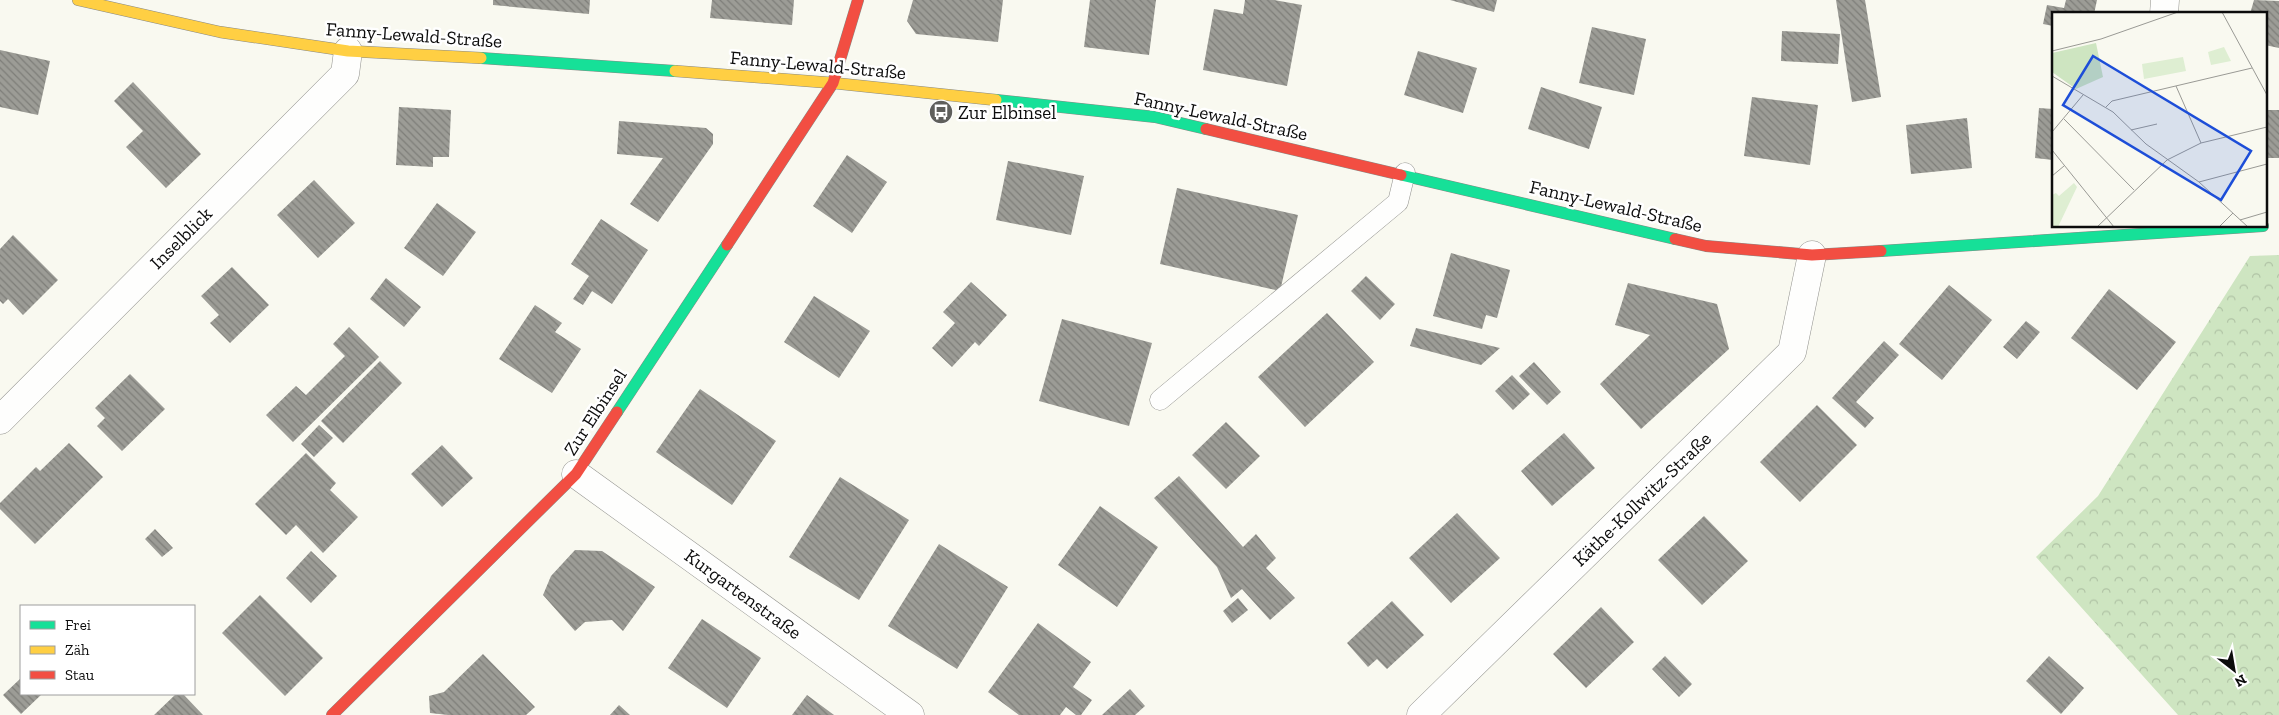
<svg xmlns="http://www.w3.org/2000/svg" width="2279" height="715" font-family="'Zilla Slab',serif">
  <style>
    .forest { fill: url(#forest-crowns) }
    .building { fill: url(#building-back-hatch) }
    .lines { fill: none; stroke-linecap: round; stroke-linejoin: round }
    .lane-casing { stroke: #93938f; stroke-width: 21 }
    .street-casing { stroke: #93938f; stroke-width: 29 }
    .fast-casing { stroke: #898985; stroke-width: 12 }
    .slow-casing { stroke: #898985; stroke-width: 12 }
    .jam-casing { stroke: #898985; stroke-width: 12 }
    .lane { stroke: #fefefd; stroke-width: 20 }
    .street { stroke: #fefefd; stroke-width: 28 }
    .fast { stroke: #16e098; stroke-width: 11 }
    .slow { stroke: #ffcf43; stroke-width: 11 }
    .jam { stroke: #f24e42; stroke-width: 11 }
    .labels { text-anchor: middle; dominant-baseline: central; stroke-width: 5; stroke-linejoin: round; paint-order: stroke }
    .street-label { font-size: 19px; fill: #0c0c0c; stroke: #fff }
    .poi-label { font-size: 19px; fill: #0c0c0c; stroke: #fff; text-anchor: start }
    .inset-road { fill: none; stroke: #9a9a95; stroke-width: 1 }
    .view { fill: #1d4ed8; fill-opacity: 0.15; stroke: #1d4ed8; stroke-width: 2.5 }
    .inset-edge { fill: none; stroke: #0c0c0c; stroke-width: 2.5 }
  </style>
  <defs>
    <pattern id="forest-crowns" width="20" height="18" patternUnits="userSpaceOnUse" patternTransform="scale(1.25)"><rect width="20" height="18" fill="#cee5c1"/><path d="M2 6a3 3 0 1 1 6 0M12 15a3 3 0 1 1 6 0" fill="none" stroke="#b0c3a5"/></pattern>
    <pattern id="building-back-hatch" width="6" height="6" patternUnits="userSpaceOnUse" patternTransform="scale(1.25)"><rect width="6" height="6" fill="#9c9c96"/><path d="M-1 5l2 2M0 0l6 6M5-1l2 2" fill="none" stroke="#7e7e79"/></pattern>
  </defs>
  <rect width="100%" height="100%" fill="#f9f9f0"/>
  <path class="forest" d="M2279,255v460h-101l-142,-158 62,-61 152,-240z"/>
  <path class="building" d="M493,0h97l-1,14 -96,-9z
    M712,0h82l-2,25 -82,-7z
    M913,0h90l-5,42 -82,-8 -9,-13z
    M1090,0h66l-7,55 -65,-8z
    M1245,0h29l28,5 -15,81 -84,-16 11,-61 29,5z
    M1450,0h47l-3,12z
    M1836,0h29l16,97 -29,5z
    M2066,0h31l-3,14h-41v12l-10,-2 4,-19 17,3z
    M2254,0l25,1v47l-14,-3v-31h-15z
    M1592,27l54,12 -12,56 -55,-12z
    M1782,31l58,3 -2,30 -57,-3z
    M0,50l50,11 -12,54 -38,-8z
    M1418,51l59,17 -14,45 -59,-18z
    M133,82l68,72 -35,34 -40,-41 17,-16 -29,-30z
    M1541,87l61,20 -13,42 -61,-20z
    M1752,97l66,8 -8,60 -66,-9z
    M399,107l52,3 -2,47h-16v10l-37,-2z
    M2039,108l14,1v51l-18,-2z
    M2265,110h14v48h-14z
    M1967,118l5,50 -61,6 -5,-49z
    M619,121l87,7 7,6v10l-55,78 -28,-18 33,-46 -46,-4z
    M847,155l40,27 -35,51 -39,-27z
    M1008,161l76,15 -13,59 -75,-15z
    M314,180l41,43 -37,35 -41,-43z
    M1177,188l121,27 -18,76 -120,-27z
    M437,203l39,29 -33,44 -39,-28z
    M601,219l47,31 -36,54 -20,-13 -9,14 -10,-6 16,-23 -18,-12z
    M13,235l45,45 -35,35 -15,-16 -5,5 -3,-3v-52z
    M1451,253l59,17 -13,48 -11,-3 -4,14 -49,-13z
    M232,267l37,38 -39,38 -20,-20 9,-8 -18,-19z
    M1366,276l29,28 -15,16 -29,-29z
    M386,278l35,29 -17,20 -34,-28z
    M971,282l36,33 -28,31 -4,-4 -23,25 -20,-19 23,-25 -12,-11z
    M1628,283l89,21 12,45 -88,80 -41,-45 50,-49 -35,-10z
    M1949,285l43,35 -50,60 -43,-36z
    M2109,289l67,53 -39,48 -66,-52z
    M814,296l56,35 -31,47 -55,-36z
    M535,305l27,18 -7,9 26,17 -29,44 -53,-34z
    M1327,313l47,49 -69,65 -47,-50z
    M1062,319l90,24 -23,83 -90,-25z
    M2026,321l14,11 -23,27 -14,-12z
    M349,327l30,30 -86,85 -27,-27 30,-29 10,9 39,-39 -12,-12z
    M1416,328l84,20 -19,17 -71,-19z
    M1884,341l15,14 -43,47 18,16 -9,10 -33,-30z
    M380,361l22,22 -59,60 -22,-22z
    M1534,362l27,30 -14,13 -28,-29z
    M130,374l35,35 -43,42 -25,-25 8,-8 -10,-10z
    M1512,375l18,19 -17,16 -18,-19z
    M700,389l76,52 -44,64 -76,-53z
    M1817,405l40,40 -57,57 -40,-40z
    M1226,422l34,34 -34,33 -34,-34z
    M319,425l14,13 -19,19 -13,-13z
    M1564,433l31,35 -43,38 -31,-35z
    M69,443l34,34 -68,67 -35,-35v-6l36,-36 4,4z
    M442,445l31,33 -31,29 -31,-33z
    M306,453l30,30 -6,7 28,27 -35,36 -27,-28 -10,10 -31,-31z
    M1179,476l64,71 13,-13 20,24 -10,10 29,30 -25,22 -28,-31 -11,9 -14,-31 -63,-69z
    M840,477l69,43 -50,80 -70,-43z
    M1100,506l58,41 -41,60 -59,-42z
    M1457,513l43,45 -49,45 -42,-45z
    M1704,516l44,45 -46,44 -44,-45z
    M155,529l18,19 -11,9 -17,-18z
    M939,544l69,43 -51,82 -69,-43z
    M575,550l27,1 53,36 -32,44 -11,-11 -27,2 -10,9 -32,-36 8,-19z
    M311,551l26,25 -26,27 -25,-25z
    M260,595l63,63 -38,38 -63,-63z
    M1238,598l10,12 -16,13 -9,-12z
    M1392,601l32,34 -37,34 -10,-10 -9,8 -21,-24z
    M1601,607l33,35 -48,46 -33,-34z
    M702,619l59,39 -34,50 -59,-40z
    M1038,623l53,39 -18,25 19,13 -11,15h-5l-10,-8 -6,8h-41l-31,-23z
    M483,654l52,53 -9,8h-78l-18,-2 -1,-17 15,-4z
    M1665,656l27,28 -13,13 -27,-28z
    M2049,656l35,32 -23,26 -35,-33z
    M21,678v16h21l-21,20 -18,-19z
    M1130,689l15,17 -10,9h-33z
    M176,694h7l20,21h-49z
    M807,695l27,20h-42z
    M619,705l11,10h-20z"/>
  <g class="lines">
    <g class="lane-casing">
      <path id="lane" d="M1160,400l238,-198 7,-29"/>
    </g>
    <g class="street-casing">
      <path id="street" d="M2164,14l1,-14
        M0,420l345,-346 3,-23
        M576,474l334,241
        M1421,715l371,-363 20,-97"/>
    </g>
    <g class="fast-casing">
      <path id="fast" d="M481,58l194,13
        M996,100l159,17 51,12
        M1401,175l274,64
        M1881,251l382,-25
        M617,412l110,-167"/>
    </g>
    <g class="slow-casing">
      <path id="slow" d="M78,0l142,32 128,19 133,7
        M675,71l158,12 163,17"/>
    </g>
    <g class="jam-casing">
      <path id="jam" d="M1206,129l195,46
        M1675,239l31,7 106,9 69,-4
        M727,245l106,-162 25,-83
        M332,715l244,-241 41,-62"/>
    </g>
    <use href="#lane" class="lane"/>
    <use href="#street" class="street"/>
    <use href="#fast" class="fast"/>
    <use href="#slow" class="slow"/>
    <use href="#jam" class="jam"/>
  </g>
  <defs>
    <g id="bus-disc" transform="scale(1.25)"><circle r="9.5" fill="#5f5f5c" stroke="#fff"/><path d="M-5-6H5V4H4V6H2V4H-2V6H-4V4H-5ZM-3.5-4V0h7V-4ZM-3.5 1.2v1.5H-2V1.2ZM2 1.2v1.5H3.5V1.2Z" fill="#fff"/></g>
  </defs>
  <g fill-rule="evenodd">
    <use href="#bus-disc" x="941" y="112"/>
  </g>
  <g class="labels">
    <g class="street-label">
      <text transform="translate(414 35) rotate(4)">Fanny-Lewald-Straße</text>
      <text transform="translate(818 65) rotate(5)">Fanny-Lewald-Straße</text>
      <text transform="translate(1221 116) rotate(12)">Fanny-Lewald-Straße</text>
      <text transform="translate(1616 206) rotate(13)">Fanny-Lewald-Straße</text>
      <text transform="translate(181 238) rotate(-45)">Inselblick</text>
      <text transform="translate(595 412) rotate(-57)">Zur Elbinsel</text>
      <text transform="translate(1642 499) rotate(-44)">Käthe-Kollwitz-Straße</text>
      <text transform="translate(743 594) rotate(36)">Kurgartenstraße</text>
    </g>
    <g class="poi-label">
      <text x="958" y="112">Zur Elbinsel</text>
    </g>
  </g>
  <g transform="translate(2052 12)">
    <rect width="215" height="215" fill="#f9f9f0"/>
    <path d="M172,35l7,14 -20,4 -3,-13zM131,45l3,14 -42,8 -2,-15z" fill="#deeed2"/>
    <path d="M44,31l7,34 -27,12 -24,-17v-19z" fill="#cee5c1"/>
    <path d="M22,171l3,4 -19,40h-6v-32l4,-2 3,3z" fill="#deeed2"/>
    <path class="inset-road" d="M170,0l45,83M0,39l49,-12 77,-27M0,64l61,36 33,32 53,38 49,45M124,74l25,57M54,95l6,-6 140,-33M12,107l70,71M79,118l26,-6M0,120l31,-37M0,138l62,77M0,164l12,-10M147,170l68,-18M188,208l27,-8M45,215l70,-67 34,-17 66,-16M167,215l14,-14"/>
    <path class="view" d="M41,44l158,95 -30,49 -158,-95z"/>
    <rect width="215" height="215" class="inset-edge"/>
  </g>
  <rect x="20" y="605" width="175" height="90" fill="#ffffff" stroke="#9e9e9e"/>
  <rect x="30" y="621" width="25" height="8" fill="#16e098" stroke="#9e9e9e"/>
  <text x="65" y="630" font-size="15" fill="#0c0c0c">Frei</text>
  <rect x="30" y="646" width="25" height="8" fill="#ffcf43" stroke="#9e9e9e"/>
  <text x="65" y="655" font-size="15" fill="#0c0c0c">Zäh</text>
  <rect x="30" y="671" width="25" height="8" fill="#f24e42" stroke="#9e9e9e"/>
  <text x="65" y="680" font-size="15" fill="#0c0c0c">Stau</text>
  <g transform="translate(2234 670) rotate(149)" stroke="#ffffff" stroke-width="4" paint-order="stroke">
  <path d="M0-4L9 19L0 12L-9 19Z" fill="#0c0c0c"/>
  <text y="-8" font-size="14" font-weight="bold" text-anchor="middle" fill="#0c0c0c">N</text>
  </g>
</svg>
